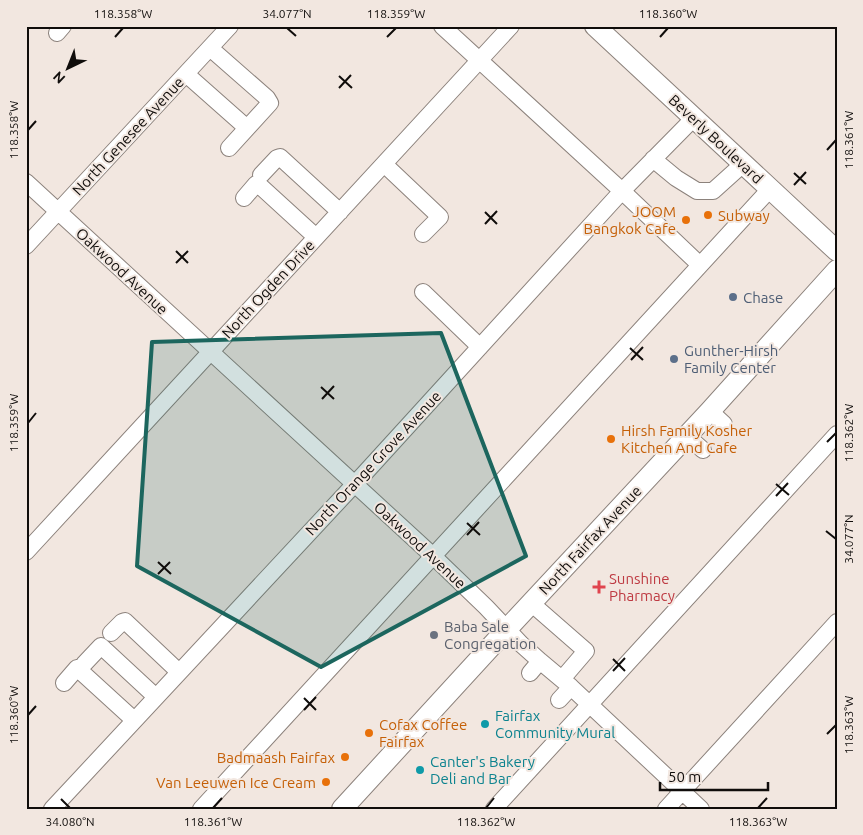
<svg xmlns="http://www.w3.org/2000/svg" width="863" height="835" font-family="Ubuntu,sans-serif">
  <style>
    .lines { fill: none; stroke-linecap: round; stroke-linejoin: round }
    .minor-casing { stroke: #8c827c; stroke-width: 18 }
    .major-casing { stroke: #8c827c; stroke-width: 22 }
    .minor { stroke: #fff; stroke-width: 16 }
    .major { stroke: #fff; stroke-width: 20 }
    .marked { fill: #1c665e; fill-opacity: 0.2; stroke: #1c665e; stroke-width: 4; stroke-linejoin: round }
    .ticks { fill: none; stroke: #100d0b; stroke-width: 2 }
    .food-dot { fill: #e8710a; stroke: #f2e7e0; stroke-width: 2 }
    .service-dot { fill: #5c6f8a; stroke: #f2e7e0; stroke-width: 2 }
    .health-dot { fill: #e0444e; stroke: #f2e7e0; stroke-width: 2 }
    .worship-dot { fill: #6b7280; stroke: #f2e7e0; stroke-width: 2 }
    .culture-dot { fill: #0f9aa8; stroke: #f2e7e0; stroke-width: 2 }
    .labels { text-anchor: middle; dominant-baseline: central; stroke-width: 4; stroke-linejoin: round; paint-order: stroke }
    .street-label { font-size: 15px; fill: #100d0b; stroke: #f2e7e0 }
    .food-label { font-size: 15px; fill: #c56008; stroke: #f2e7e0; text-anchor: end }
    .service-label { font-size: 15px; fill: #4e5e75; stroke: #f2e7e0; text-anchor: start }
    .health-label { font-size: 15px; fill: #be3a42; stroke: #f2e7e0; text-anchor: start }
    .worship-label { font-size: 15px; fill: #5b616d; stroke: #f2e7e0; text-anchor: start }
    .culture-label { font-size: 15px; fill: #0d838f; stroke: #f2e7e0; text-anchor: start }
    .neatline { fill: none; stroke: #100d0b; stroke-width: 2 }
    .ticks-label { font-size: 12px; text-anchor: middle; fill: #100d0b }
  </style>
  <rect width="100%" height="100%" fill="#f2e7e0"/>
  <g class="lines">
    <g class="minor-casing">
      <path id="minor" d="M442,26l180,165 78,74
        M57,33l6,-7
        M210,48l57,50 3,5 -41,45
        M186,74l61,54
        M653,159l23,19 21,13h16l30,-27
        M384,164l56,53 -17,17
        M261,175l16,-17 3,-1 60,55
        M26,182l407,374 53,51 35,37 19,17 31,26 130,122
        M244,198l12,-14 3,1 57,52
        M26,246l204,-220
        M423,292l57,55
        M710,411l14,13
        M687,436l16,14
        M26,552l485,-526
        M531,603l55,48 -24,28
        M111,633l11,-11 3,-1 54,51
        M84,664l17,-18 55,51
        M530,673l10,-12
        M64,683l13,-15 57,52
        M559,700l12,-13
        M52,809l312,-335 258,-283 72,-73
        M201,809l569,-620
        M494,809l343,-375
        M666,809l171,-187"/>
    </g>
    <g class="major-casing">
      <path id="major" d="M595,26l242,225
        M342,809l165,-180 203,-218 127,-141"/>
    </g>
    <use href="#minor" class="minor"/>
    <use href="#major" class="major"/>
  </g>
  <path class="marked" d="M441,333l85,223 -205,111 -184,-101 15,-224z"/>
  <path class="ticks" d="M287,28l9,8M115,37l8,-9M387,37l9,-9M660,37l8,-9M339,76l13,12M339,88l12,-13M28,130l8,-9M827,150l9,-10M794,173l12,11M794,185l12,-13M485,212l12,12M485,224l12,-13M176,251l12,12M176,263l12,-12M630,348l13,12M631,360l12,-13M321,387l13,12M322,399l12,-13M28,423l8,-10M827,442l9,-9M776,484l13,11M776,496l12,-13M467,523l13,12M826,531l10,8M467,535l12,-13M158,562l13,12M158,574l12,-12M613,659l12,12M613,671l12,-13M304,698l12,12M304,710l12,-13M28,715l8,-9M827,734l9,-9M61,799l9,9M213,808l9,-10M486,808l8,-10M758,808l9,-10"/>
  <g class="food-dot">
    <circle cx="708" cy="215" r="5"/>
    <circle cx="686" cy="220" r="5"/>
    <circle cx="611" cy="439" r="5"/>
    <circle cx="369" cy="733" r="5"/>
    <circle cx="345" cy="757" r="5"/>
    <circle cx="326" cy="782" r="5"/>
  </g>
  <g class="service-dot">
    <circle cx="733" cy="297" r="5"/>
    <circle cx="674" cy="359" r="5"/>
  </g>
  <path class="health-dot" d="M596.5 579.5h5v5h5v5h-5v5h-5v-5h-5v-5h5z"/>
  <circle class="worship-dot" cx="434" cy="635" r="5"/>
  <g class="culture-dot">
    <circle cx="485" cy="724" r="5"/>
    <circle cx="420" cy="770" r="5"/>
  </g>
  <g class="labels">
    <g class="street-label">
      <text transform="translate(128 136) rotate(-47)">North Genesee Avenue</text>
      <text transform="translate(716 139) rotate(43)">Beverly Boulevard</text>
      <text transform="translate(122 271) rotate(43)">Oakwood Avenue</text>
      <text transform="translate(268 289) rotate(-47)">North Ogden Drive</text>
      <text transform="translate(373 463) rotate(-47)">North Orange Grove Avenue</text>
      <text transform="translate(590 540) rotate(-47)">North Fairfax Avenue</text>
      <text transform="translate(420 545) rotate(43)">Oakwood Avenue</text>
    </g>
    <g class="food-label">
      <text x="676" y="211">JOOM<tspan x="676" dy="17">Bangkok Cafe</tspan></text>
      <text x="718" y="215" text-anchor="start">Subway</text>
      <text x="621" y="430" text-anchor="start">Hirsh Family Kosher<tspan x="621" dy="17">Kitchen And Cafe</tspan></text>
      <text x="379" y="724" text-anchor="start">Cofax Coffee<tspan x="379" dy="17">Fairfax</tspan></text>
      <text x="335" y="757">Badmaash Fairfax</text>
      <text x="316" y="782">Van Leeuwen Ice Cream</text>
    </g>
    <g class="service-label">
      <text x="743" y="297">Chase</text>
      <text x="684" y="350">Gunther-Hirsh<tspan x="684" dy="17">Family Center</tspan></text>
    </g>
    <g class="health-label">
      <text x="609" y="578">Sunshine<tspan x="609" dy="17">Pharmacy</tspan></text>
    </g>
    <g class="worship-label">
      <text x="444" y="626">Baba Sale<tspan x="444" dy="17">Congregation</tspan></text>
    </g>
    <g class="culture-label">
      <text x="495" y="715">Fairfax<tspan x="495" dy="17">Community Mural</tspan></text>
      <text x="430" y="761">Canter's Bakery<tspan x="430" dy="17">Deli and Bar</tspan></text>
    </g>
  </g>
  <rect width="863" height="835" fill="none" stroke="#f2e7e0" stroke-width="55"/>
  <g transform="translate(68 68) rotate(223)" stroke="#f2e7e0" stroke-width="4" paint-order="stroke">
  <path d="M0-4L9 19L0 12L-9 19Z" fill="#100d0b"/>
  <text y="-8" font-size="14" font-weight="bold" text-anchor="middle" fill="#100d0b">N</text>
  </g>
  <path d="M660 782v8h108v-8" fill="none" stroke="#100d0b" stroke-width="2.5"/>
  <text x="668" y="782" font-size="15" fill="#100d0b" stroke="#f2e7e0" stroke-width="4" paint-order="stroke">50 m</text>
  <rect x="28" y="28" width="808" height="780" class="neatline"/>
  <g class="ticks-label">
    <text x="123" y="18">118.358°W</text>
    <text x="287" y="18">34.077°N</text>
    <text x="396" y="18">118.359°W</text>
    <text x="668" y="18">118.360°W</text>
    <text transform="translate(14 130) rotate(-90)" y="4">118.358°W</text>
    <text transform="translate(849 140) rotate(-90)" y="4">118.361°W</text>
    <text transform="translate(14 423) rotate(-90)" y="4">118.359°W</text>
    <text transform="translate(849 433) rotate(-90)" y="4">118.362°W</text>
    <text transform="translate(849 539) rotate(-90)" y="4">34.077°N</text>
    <text transform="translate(14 715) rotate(-90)" y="4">118.360°W</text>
    <text transform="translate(849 725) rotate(-90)" y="4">118.363°W</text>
    <text x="70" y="826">34.080°N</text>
    <text x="213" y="826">118.361°W</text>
    <text x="486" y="826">118.362°W</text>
    <text x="758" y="826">118.363°W</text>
  </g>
</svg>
